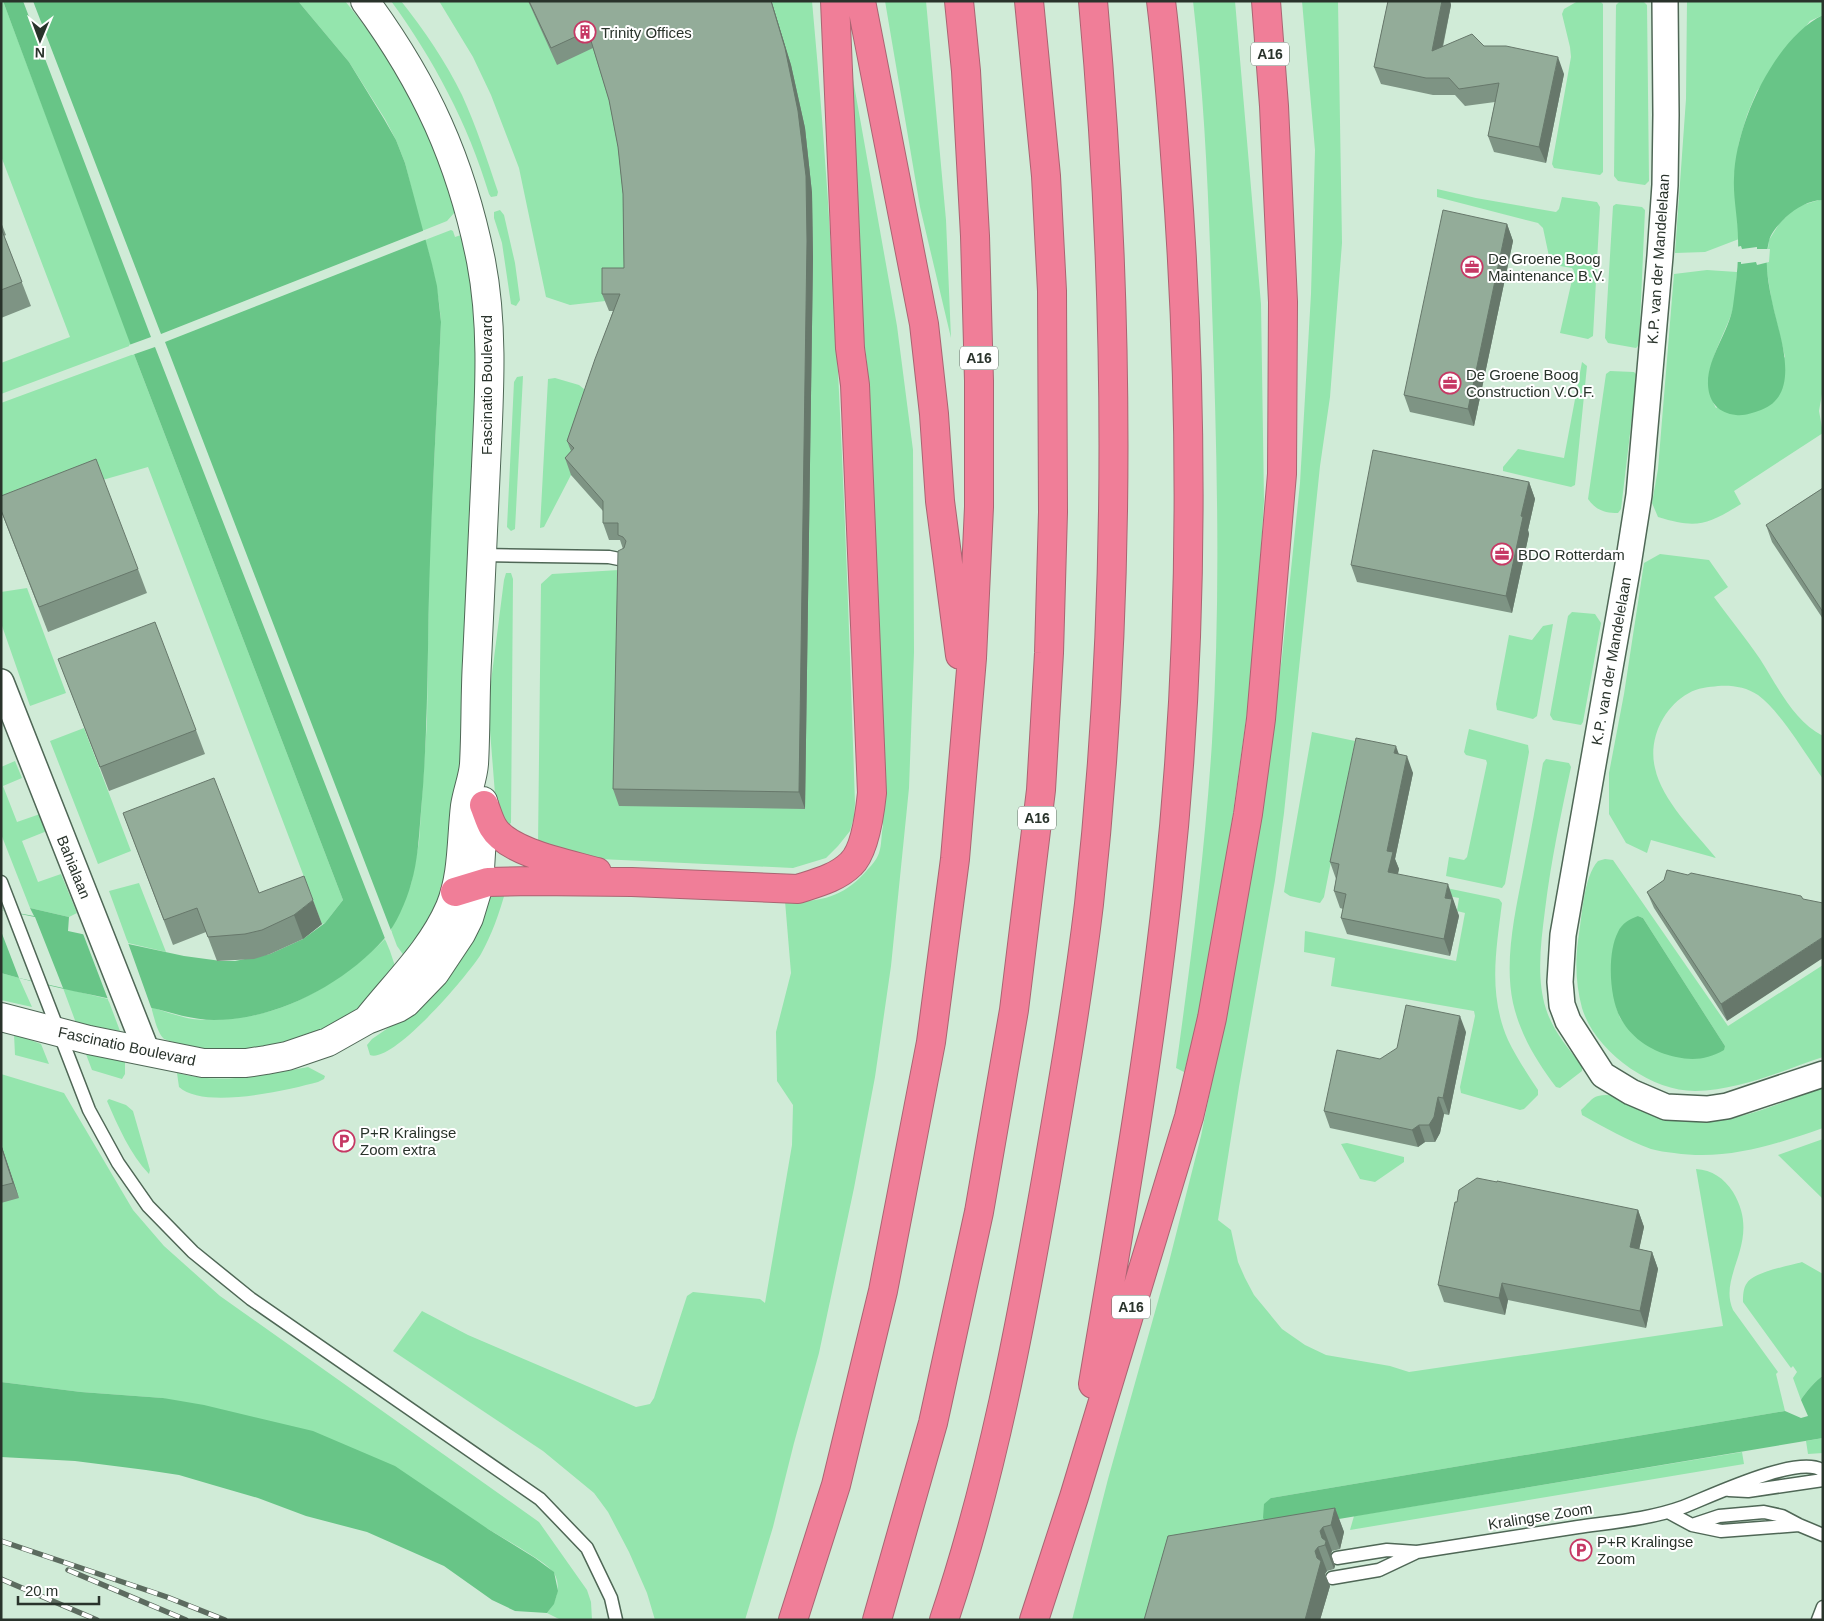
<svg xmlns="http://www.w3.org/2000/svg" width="1824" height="1621" font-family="Helvetica,sans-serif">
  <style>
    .green { fill: #94e5ad; fill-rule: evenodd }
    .water { fill: #68c587 }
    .pier { fill: #d0ebd7 }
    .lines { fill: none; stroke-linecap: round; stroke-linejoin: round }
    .service-casing { stroke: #4f6756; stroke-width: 15 }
    .minor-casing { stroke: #4f6756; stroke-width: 28 }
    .tertiary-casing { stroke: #4f6756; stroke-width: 30 }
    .motorway-casing { stroke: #aa6472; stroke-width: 30 }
    .service { stroke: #fff; stroke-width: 12 }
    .minor { stroke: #fff; stroke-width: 25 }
    .tertiary { stroke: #fff; stroke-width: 28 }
    .motorway { stroke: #f07e98; stroke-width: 28 }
    .rail-casing { stroke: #5c6b5f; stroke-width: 5.5 }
    .rail { stroke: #fff; stroke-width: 4; stroke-dasharray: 11; stroke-linecap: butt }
    .wall { fill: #7e9484 }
    .shaded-wall { fill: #67786b }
    .building { fill: #93ac99; stroke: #67786b }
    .labels { text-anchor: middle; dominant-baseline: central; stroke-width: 4; stroke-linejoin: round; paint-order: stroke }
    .shield { fill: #fff; stroke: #69706b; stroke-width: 1 }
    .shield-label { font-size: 14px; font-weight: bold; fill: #29332b }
    .poi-label { font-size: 15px; fill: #29332b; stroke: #fff; text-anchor: start }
    .street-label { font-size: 15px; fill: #29332b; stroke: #fff }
  </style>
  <rect width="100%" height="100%" fill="#d0ebd7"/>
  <path class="green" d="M1,1h2l129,344 -131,49v-31l69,-26 -69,-181z
    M298,1h47c38,46 70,97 91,152 7,19 13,39 19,59l-8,9 -25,10 -17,-68 -9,-23 -11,-21 -36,-57z
    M391,1h10c23,29 45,61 61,94 14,31 25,64 36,97l-1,4 -6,1 -2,-3c-21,-70 -55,-134 -98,-193z
    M439,1h373c25,267 34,535 43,802l-1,14 -4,14 -12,15 -12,12 -33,10 -193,-9 -62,-13 3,-262 11,-10 84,-5 -4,-271 -62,7 -24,-8 -27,-129 -28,-73 -18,-38z
    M885,1h41l20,219 5,118 -31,-131z
    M1193,1h42l26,303 3,197 -10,161 -27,194 -27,159 -16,57 -8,-4c15,-108 29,-217 36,-326 9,-144 5,-290 0,-435 -3,-102 -7,-204 -19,-306z
    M1302,1h36l4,242 -12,154 -10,69 -36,347 -9,67 -36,207 -21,133 13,10 7,32 7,16 9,17 28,34 23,16 21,10 64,11 19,6 314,-46 -27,-157c16,1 28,9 37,23 30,50 -16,82 0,118l45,62 -2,2 9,37 -514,87 -1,28 -108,94h-90l36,-141 61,-217 32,-126 26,-130 31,-168 24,-181 18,-174 11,-189 4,-144z
    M1578,1h22l3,3v168l-3,3 -46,-7 -2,-4 19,-107 -1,-10 -8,-33 2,-5z
    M1620,1h23l4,4 2,176 -4,4 -27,-4 -4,-5 2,-171z
    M1687,1h136v14l-13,6 -53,70 -10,24 -8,27 -5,36 5,61 -34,13 -30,1 11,-154z
    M851,68l46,258 16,124 1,202 -5,136 -18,178 -16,111 -21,111 -35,165 -25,90 -21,84 -28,93h-90l-8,-27 -18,-41 -21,-40 -14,-19 -51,-42 -150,-100 29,-40 46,24 168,72 14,-3 4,-6 33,-102 6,-4 67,7 5,4 27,-158 1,-40 -16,-24 -1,-49 15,-59 -6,-72c34,2 60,-4 83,-32 4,-4 9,-10 11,-16 3,-8 2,-19 4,-27l-14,-443 -12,-107z
    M1437,189l39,9 80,14 3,-3 3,-12 35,5 3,5 -7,129 -5,3 -28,-6 14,-62 -2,-3 -18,-3 -4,-4 -7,-33 -5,-5 -101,-26z
    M1819,200h4v188l-4,23 4,22 -89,58 7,13c-34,21 -44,25 -83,13l-6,-14 6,-34 16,-195 33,-4 30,2c-1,13 -1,30 -6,43 -11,30 -33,61 -15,93l69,-51 -13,-54 -6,-37 3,-26 10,-16 17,-17z
    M1616,204l26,3 3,3 -6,135 -3,3 -28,-5 -3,-5 8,-132z
    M500,210l4,5 11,48 5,37 -4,6 -5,-2 -9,-61 -8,-25v-6z
    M451,230l2,1 2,6 9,-3 11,71 2,77 -18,454 -8,42 -44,82 -10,-14 -6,-16 20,-46 8,-42 3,-45 5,-76 2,-155 12,-244c-2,-28 -8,-55 -16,-82z
    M134,354l209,546 -18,23 -3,1 -174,-457 -147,42v-106z
    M1582,362l5,4 -12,119 -4,2 -68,-16v-4l15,-18 46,9z
    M1610,371l24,1 3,3 -16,134 -3,4c-14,0 -22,-3 -30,-14l18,-125z
    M523,376l-8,153 -4,2 -4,-4 7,-145 3,-5z
    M555,378l24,7 15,12 -22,76 -28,54 -4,1 8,-149z
    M1660,554l49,6 19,27 -14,10c15,21 32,41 46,62 18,28 33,61 63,77v43c-17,-24 -42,-67 -65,-84 -12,-8 -26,-10 -40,-9 -9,1 -21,2 -29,7 -26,14 -41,47 -34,75 7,33 40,64 61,90l-65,-18 -4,13 -21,-10 -17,-29v-41l15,-79 20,-131z
    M506,573h5l2,6 -2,244 -3,2 -9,-16 -4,-15 -7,-89 16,-125z
    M27,588l39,105 -36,13 -29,-83v-31z
    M1572,612l23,2 6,9 -18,99 -2,3 -28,-5 -3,-5 18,-99z
    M1553,624l-16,92 -4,3 -36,-9 -1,-6 13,-69 23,5 11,-14z
    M84,728l47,123 -33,13 -48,-123z
    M1469,729l59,16 1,7 -24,132 -3,4 -56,-12 3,-19 15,3 3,-3 20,-94 -1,-3 -20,-5 -2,-3z
    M1312,732l43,9 -31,156 -4,6 -30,-7 -6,-4z
    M1546,759l23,4 2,4c-10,47 -20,94 -26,143 -4,32 -9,67 1,99 7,22 22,39 36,57v5l-22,17 -4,-1c-19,-25 -36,-53 -43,-84 -9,-42 2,-90 10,-131 7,-36 14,-73 20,-109z
    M15,761l7,17 -19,8 14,36 23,-8 7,17 -25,10 16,41 23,-8 16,39 -8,4 -39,-9 -29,-74v-67z
    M1605,859l8,1 115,166 95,-61v92c-42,14 -83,33 -128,34 -45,0 -100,-40 -113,-83 -6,-22 -7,-45 -4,-67 4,-22 5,-64 20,-80zM1638,916l5,2 82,128 -91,-11 -14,-17 -4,-11z
    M1408,880l91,19 3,4c-6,48 -14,91 6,137 8,17 19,33 30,50v5l-14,14 -4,1 -59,-17 -1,-6 15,-71 -1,-5 -143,-25 4,-28 -31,-6 1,-21 151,30 9,-48 -8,-2 2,-13 -53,-10z
    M139,883l27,69 -38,-9 -19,-52z
    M505,893c-6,21 -13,41 -24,61 -12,20 -88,110 -111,101l-3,-10 5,-6 38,-26 77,-118z
    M385,939l5,12 7,21c-14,14 -28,31 -45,42 -48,28 -103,42 -158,33 -7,-2 -24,-5 -30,-8 -7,-6 -10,-23 -13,-32 12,4 24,8 36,11 14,3 29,2 42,1 61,-5 113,-38 156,-80z
    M1,973l18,5 13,29 -31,-7z
    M63,988l45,11 12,32 -44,-8z
    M14,1034l27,10 8,20 -34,-9z
    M84,1049l38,11 3,2v12l-3,5 -30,-9z
    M308,1067l17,9 -1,3 -6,3c-30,8 -114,28 -139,5l-2,-14c43,12 88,2 131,-6z
    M1,1074l63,19 69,117 31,36 56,50 319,226 48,68 4,12 1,18h-31l-14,-7c9,-11 15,-26 7,-40 -7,-11 -53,-36 -66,-44l-325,-131 -82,-6 -80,-10z
    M1823,1087v41c-49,17 -97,33 -149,25 -8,-1 -16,-2 -23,-4 -24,-9 -46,-21 -69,-34l-1,-5c5,-4 11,-13 17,-14 25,-6 56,20 80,24 51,8 99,-16 145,-33z
    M109,1099l17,6 7,6 17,59 -1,4c-19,-20 -31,-48 -42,-73z
    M1823,1139v60l-45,-44z
    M1347,1143l57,14v5l-29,20 -15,-3 -19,-35z
    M1802,1262l21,12v102c-6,3 -18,17 -22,24l-8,-22 4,-6 -4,-6 -2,2 -3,-4 -45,-62c0,-6 0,-14 4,-19 6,-11 42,-17 55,-21z
    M1823,1438v15l-15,1 -2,-13z
    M1742,1452l2,12 -394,66 4,-14z"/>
  <path class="water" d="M3,1h295l51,61 35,57 12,21 9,23 27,101 5,22 4,36c-5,110 -12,219 -13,328 -1,54 -2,108 -7,161 -2,24 -3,50 -10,73 -5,18 -15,41 -27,55 -41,46 -108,81 -170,81 -23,0 -43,-8 -66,-13 -49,-11 -99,-20 -147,-34v-63l33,6 -4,-8 39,9 -1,14 116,25 37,5h14l35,-7 33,-15 22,-16 18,-23 -209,-546z
    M1823,15v185c-14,0 -27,8 -37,17 -6,6 -15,15 -17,24 -5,20 -1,41 3,60 6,32 32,93 -11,109 -9,3 -16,6 -25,5 -17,-2 -27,-12 -28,-30 -1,-28 21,-52 25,-79 3,-22 6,-45 5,-67 0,-20 -5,-41 -4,-61 1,-53 40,-139 89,-163z
    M1638,916l5,2 82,128 -1,4c-16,9 -30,11 -48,7 -23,-5 -43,-17 -55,-38 -12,-21 -14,-66 -3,-87 4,-9 12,-13 20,-16z
    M1823,1376v62l-544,91 -9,-3 -7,-8 1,-14 7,-6 514,-87 16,7 7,-2 -7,-16c4,-7 16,-21 22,-24z
    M1,1382l80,10 82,6 41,7 109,26 82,35 93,63 47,29 19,14 4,19 -4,13 -7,9 -32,-2 -23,-11 -48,-34 -77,-34 -61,-16 -48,-18 -45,-13 -34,-10 -33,-5 -71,-9 -74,-4z"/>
  <path class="pier" d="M23,1h10l128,333 264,-104 2,9 -262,103 227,591 -6,8 -231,-594 -23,8 -3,-10 22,-8z
    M1741,246l1,3 15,-2v2h13l-1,13 -12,3 -1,-3 -15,2v-2h-6l1,-15z
    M1,910l34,7 28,71 -44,-10 -18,-47z
    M82,931l45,9 25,70 -43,-8z"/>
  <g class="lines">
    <g class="service-casing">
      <path id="service" d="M482,555l127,2 15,3
        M1,882l88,228 29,53 30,43 45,46 58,47 289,200 47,49 24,50 5,22
        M1729,1490l19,1 75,-11
        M1668,1512l24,13 29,6 78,-6
        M1692,1525l27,-9 45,-4 18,4 17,9 24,10
        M1337,1558l50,-8 30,2c54,-8 108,-17 161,-25 35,-5 72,-8 105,-20 26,-10 117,-54 140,-36
        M1332,1578l47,-8 36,-17
        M1818,1620l5,-13"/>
    </g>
    <g class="minor-casing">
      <path id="minor" d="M1665,1l1,114 -1,70 -5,71 -21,239 -11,70 -65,370 -3,47 2,23 6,16 35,54 28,17 35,15 41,2 20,-3 96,-32
        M1,682l146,370"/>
    </g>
    <g class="tertiary-casing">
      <path id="tertiary" d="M365,1c61,83 96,160 116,260 13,67 8,137 5,205 -3,65 -6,130 -9,195 -2,34 -1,68 -3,103 -1,14 -7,28 -9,42 -4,34 -2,69 -15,101 -19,44 -54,76 -83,113
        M1,1017l88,23 114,23h43l20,-3 21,-4 41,-14 39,-22 31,-12 8,-5 29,-30 26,-39 8,-16 10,-33 5,-80 -1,-4"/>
    </g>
    <g class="motorway-casing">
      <path id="motorway" d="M861,1l63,323 10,90 6,87 20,154
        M484,805c3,7 5,15 9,22 15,26 76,37 104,45
        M455,892l33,-10 44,-1 100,1 166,7c18,-6 39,-11 53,-25 14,-13 19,-52 21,-71l-17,-408 -5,-37 -15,-347
        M1093,1384c28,-165 57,-330 75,-497 26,-239 26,-480 8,-719 -4,-56 -8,-111 -15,-167
        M793,1620l43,-135 47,-194 48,-249 24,-183 17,-201 7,-151v-126l-4,-145 -9,-165 -7,-70
        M877,1620l56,-197 46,-211 35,-202 27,-220 8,-137 4,-141 -1,-221 -6,-115 -17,-175
        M944,1620c48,-143 76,-292 102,-440 16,-92 32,-184 43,-276 33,-300 31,-603 4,-903
        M1034,1620l40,-123 115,-380 23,-99 36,-204 13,-95 21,-245 1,-172 -9,-196 -8,-105"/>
    </g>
    <use href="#service" class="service"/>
    <use href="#minor" class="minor"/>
    <use href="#tertiary" class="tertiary"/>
    <use href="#motorway" class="motorway"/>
    <g class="rail-casing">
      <path id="rail" d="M1,1541l166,56 58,23
        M68,1570l118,50
        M1,1579l96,41"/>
    </g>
    <use href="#rail" class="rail"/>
  </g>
  <path class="wall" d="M528,1h244v2l19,62 14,63 7,65 1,65 -8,551 -186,-3 -6,-17 10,-240 -3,-9h-11l-6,-17v-12l-32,-36 -6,-17 6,-7 -4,-10 46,-130h-4l-7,-17 22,-26 -1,-74 -5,-47 -9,-47 -16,-52 -36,17z
    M1388,1h62l1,4 -8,42 41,-1 80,28 -18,89 -52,-11 -6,-16 7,-34 -30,4 -10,-11h-22l-52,-11 -7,-17z
    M1,222l5,13 -2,1 27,70 -30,12z
    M1507,224l6,17 -39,185 -64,-14 -6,-17z
    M1529,482l6,17 -7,31 1,4 -17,79 -155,-31 -6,-17z
    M1823,488v131l-51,-77 -6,-17z
    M1,511l137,58 9,24 -99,39z
    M58,659l138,71 9,24 -96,37z
    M1399,754l14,19 -18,86 4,10 -1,5 56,27v2l5,13 -9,40 -103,-22 -6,-16 2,-9 -3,-1 -6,-17 2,-12 -6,-17z
    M123,813l136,80 63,31 -19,15 -33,15 -16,5 -37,2 -11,-29 -33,13z
    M1688,875l39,146 -73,-113 -7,-16z
    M1466,1032l-17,83 -5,-1 -4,19 -5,9h-10l-7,5 -88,-19 -6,-17 56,-52z
    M1,1144l18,54 -18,5z
    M1638,1210l6,17 -5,22 13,3 6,17 -12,59 -138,-28 -3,15 -61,-13 -6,-17z
    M1335,1508l9,24 -4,17 -8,2 -1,3 4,12 -1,3 -7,2 -2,3 5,12 -10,34h-176z"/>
  <path class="shaded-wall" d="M771,1l1,2 19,62 14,63 7,65 1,65 -8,551 -6,-17z
    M1442,1h8l1,4 -13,63 -6,-17z
    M1558,57l6,17 -18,89 -7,-16z
    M1507,224l6,17 -39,185 -6,-17z
    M1529,482l6,17 -7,31 1,4 -17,79 -6,-17 15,-80z
    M1396,746l6,17 -8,-10z
    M1407,756l6,17 -18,86 4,10 -5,20 -6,-17 -1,-21z
    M1448,884l11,32 -9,40 -6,-17 1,-41z
    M313,900l9,24 -19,15 -9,-24z
    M1823,937v21l-96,63 -6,-17z
    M1460,1016l6,16 -17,83 -6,-17z
    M1438,1097l6,17 -4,19 -5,9 -6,-17z
    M1419,1125l6,17 -7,5 -6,-17z
    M1,1144l18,54 -6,-15 -12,-37z
    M1638,1210l6,17 -8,37 -6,-17z
    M1652,1252l6,17 -12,59 -6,-17z
    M1502,1283l6,17 -3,15 -6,-17z
    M1335,1508l9,24 -4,17 -9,-24z
    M1323,1527l9,24 -1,3 4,12 -1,3 -9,-24 -3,-7 -2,-7z
    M1318,1547l9,24 -2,3 5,12 -10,34h-15l12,-62 -2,-7z"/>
  <path class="building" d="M529,1h242l14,47 13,63 8,65 1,65 -8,551 -186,-3 5,-238 6,-3 2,-7 -3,-4 -5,-2v-12h-15v-22l-38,-43 9,-10 -7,-7 28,-82 25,-65h-18v-26h22l-1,-74 -5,-47 -9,-47 -21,-69 -37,17z
    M1388,1h54l-10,50 40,-17 12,12h22l52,11 -19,90 -51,-11 11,-53 -40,6 -10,-11h-23l-52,-11z
    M1443,210l64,14 -39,185 -64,-14z
    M1,228l21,54 -21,8z
    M1373,450l156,32 -8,34 2,1 -17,79 -155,-31z
    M96,459l42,110 -99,38 -38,-97v-14z
    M1823,488v124l-57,-87z
    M155,622l41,108 -96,37 -42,-108z
    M1356,738l40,8 -2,7 13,3 -20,95 6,1 -5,20 60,12 -3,14 7,1 -8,40 -103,-21 5,-24 -12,-3 5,-27 -9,-2z
    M214,778l45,115 45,-17 9,24 -19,15 -32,15 -17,4 -37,3 -11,-29 -33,12 -41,-107z
    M1667,870l21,5 3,-2 110,23 2,3 20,4v34l-102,67 -74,-112 17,-12z
    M1406,1005l54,11 -17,82 -5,-1 -4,20 -5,8h-10l-7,5 -88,-19 13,-61 43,9 17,-11z
    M1,1146l12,37 -12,3z
    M1477,1178l20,4v-1l141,29 -8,37 22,5 -12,59 -138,-28 -3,15 -61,-13 17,-83h2l2,-12z
    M1335,1508l-4,17 -8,2 -3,4 2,7 4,3 -1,4 -7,2 -3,4 2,7 4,3 -16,59h-161l24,-84z"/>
  <defs>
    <g id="building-ring" transform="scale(1.125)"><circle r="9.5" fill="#fff" stroke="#c63864" stroke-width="1.5"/><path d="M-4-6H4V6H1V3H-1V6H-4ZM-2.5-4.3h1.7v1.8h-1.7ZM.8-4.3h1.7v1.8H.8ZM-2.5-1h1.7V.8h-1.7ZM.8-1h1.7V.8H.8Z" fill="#c63864"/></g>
    <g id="office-ring" transform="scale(1.125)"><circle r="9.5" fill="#fff" stroke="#c63864" stroke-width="1.5"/><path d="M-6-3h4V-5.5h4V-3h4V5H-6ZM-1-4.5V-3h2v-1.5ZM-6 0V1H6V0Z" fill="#c63864"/></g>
    <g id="parking-ring" transform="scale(1.125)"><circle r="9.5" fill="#fff" stroke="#c63864" stroke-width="1.5"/><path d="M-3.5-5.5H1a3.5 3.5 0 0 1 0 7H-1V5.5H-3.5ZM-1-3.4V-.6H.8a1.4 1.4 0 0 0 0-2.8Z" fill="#c63864"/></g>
  </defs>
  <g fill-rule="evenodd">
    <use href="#building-ring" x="585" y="32"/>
    <use href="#office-ring" x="1472" y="267"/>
    <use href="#office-ring" x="1450" y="383"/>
    <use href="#office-ring" x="1502" y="554"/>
    <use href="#parking-ring" x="344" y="1141"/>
    <use href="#parking-ring" x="1581" y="1550"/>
  </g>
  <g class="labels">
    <g class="shield">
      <rect x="1251" y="42.5" width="38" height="23" rx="4"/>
      <rect x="960" y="346.5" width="38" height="23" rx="4"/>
      <rect x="1018" y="806.5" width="38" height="23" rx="4"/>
      <rect x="1112" y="1295.5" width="38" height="23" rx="4"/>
    </g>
    <g class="shield-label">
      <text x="1270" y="54">A16</text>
      <text x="979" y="358">A16</text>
      <text x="1037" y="818">A16</text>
      <text x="1131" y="1307">A16</text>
    </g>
    <g class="poi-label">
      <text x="601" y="32">Trinity Offices</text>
      <text x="1488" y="258">De Groene Boog<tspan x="1488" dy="17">Maintenance B.V.</tspan></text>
      <text x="1466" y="374">De Groene Boog<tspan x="1466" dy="17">Construction V.O.F.</tspan></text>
      <text x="1518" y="554">BDO Rotterdam</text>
      <text x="360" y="1132">P+R Kralingse<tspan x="360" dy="17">Zoom extra</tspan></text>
      <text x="1597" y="1541">P+R Kralingse<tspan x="1597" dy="17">Zoom</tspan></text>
    </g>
    <g class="street-label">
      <text transform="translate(1658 259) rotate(-86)">K.P. van der Mandelelaan</text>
      <text transform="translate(486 385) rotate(-90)">Fascinatio Boulevard</text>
      <text transform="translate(1611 661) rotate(-80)">K.P. van der Mandelelaan</text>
      <text transform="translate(74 867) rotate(68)">Bahialaan</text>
      <text transform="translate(127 1046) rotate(12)">Fascinatio Boulevard</text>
      <text transform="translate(1540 1516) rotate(-9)">Kralingse Zoom</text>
    </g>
  </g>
  <rect width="1824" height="1621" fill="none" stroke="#29332b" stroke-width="5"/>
  <g transform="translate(40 40) rotate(181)" stroke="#ffffff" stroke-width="4" paint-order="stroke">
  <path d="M0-4L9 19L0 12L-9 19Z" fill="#29332b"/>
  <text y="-8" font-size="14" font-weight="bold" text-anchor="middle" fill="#29332b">N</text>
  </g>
  <path d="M18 1596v8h81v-8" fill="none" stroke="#29332b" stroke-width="2.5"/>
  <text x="25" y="1596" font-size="15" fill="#29332b" stroke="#ffffff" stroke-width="4" paint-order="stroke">20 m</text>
</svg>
